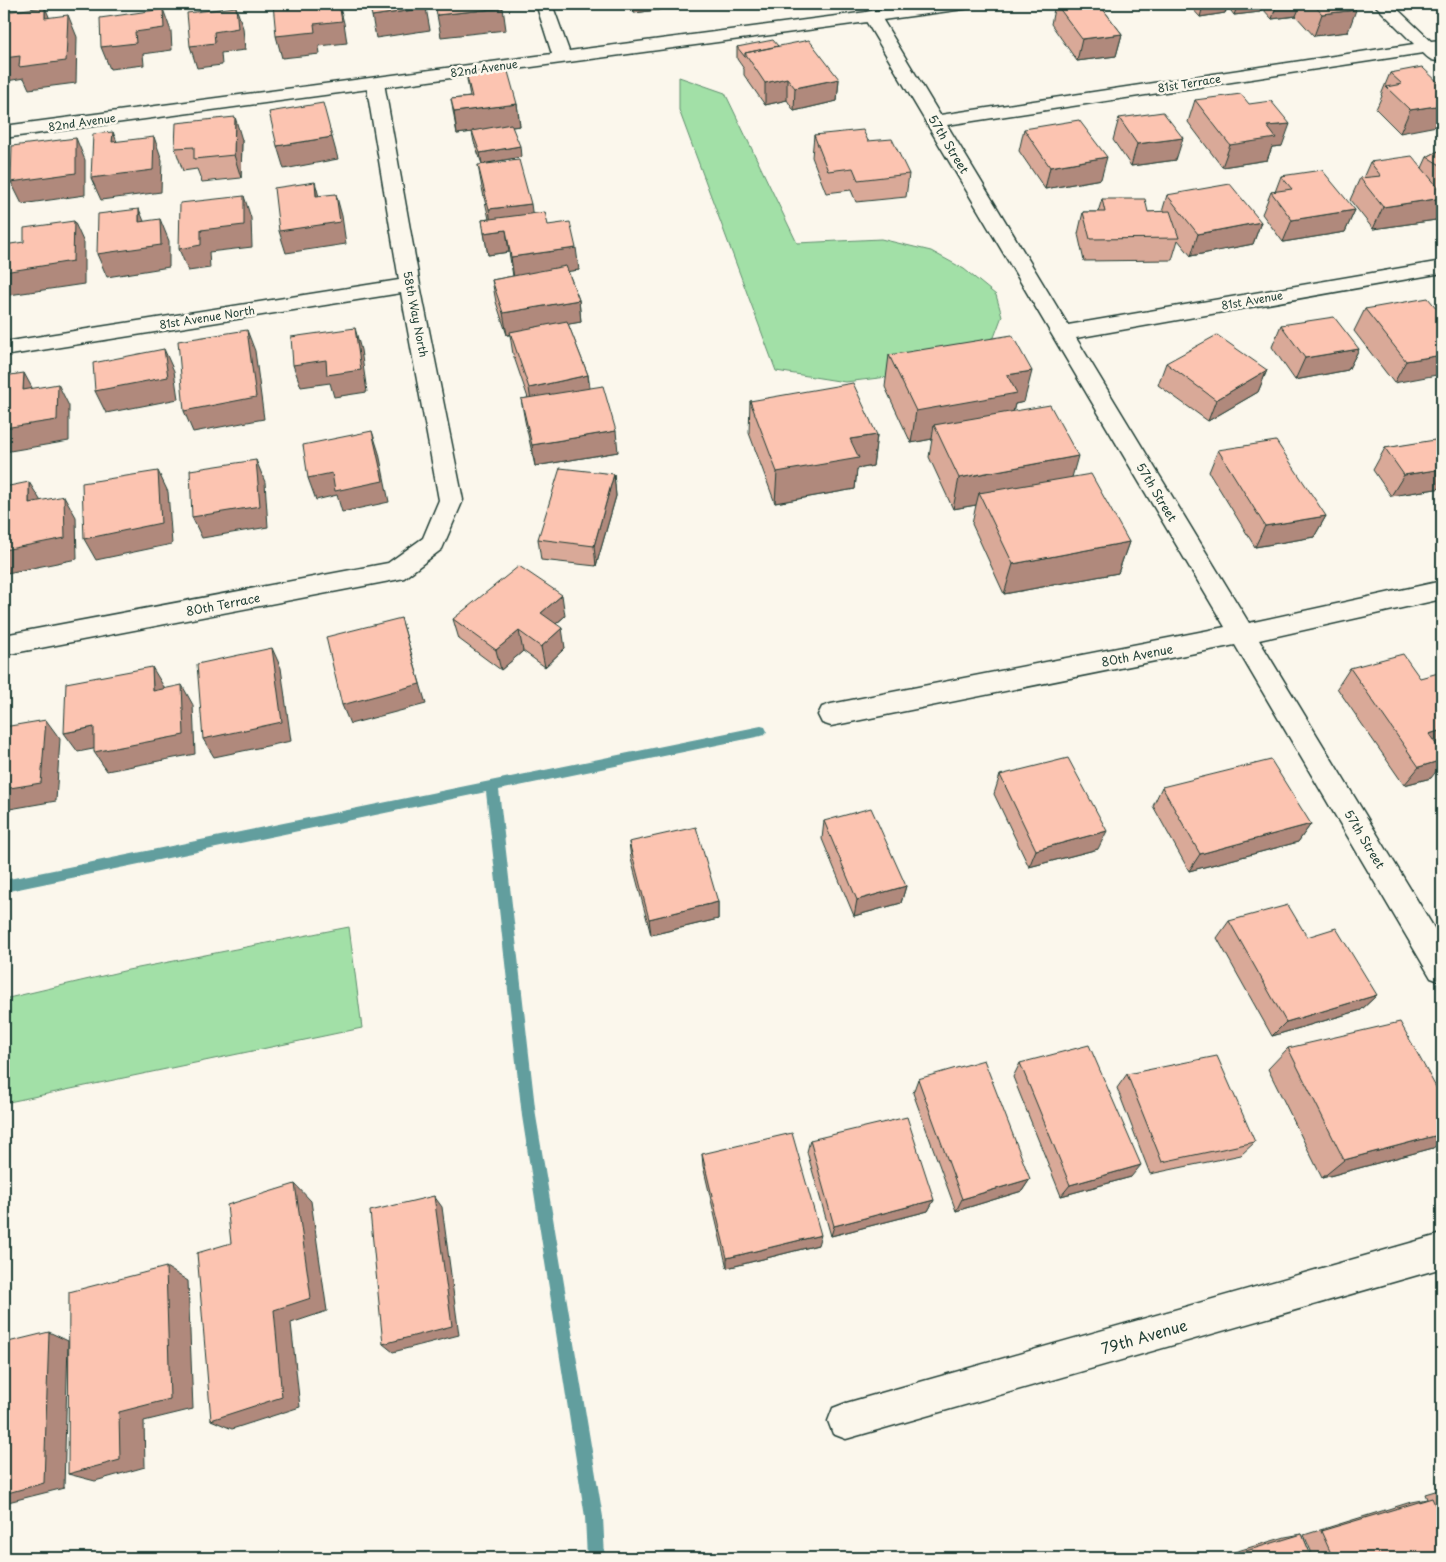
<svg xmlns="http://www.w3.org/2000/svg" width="1446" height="1562" font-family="'Playpen Sans',sans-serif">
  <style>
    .green { fill: #a2e0a7; stroke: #608e6e }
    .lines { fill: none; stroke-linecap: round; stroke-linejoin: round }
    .stream { fill: #629e9e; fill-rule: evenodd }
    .minor-casing { stroke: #1f3d34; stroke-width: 3 }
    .tertiary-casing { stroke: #1f3d34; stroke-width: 3 }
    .minor { fill: #fbf7ec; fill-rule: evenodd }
    .tertiary { fill: #fbf7ec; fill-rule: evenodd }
    .wall { fill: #d9a998; stroke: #1f3d34 }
    .shaded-wall { fill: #b0897c; stroke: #1f3d34 }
    .building { fill: #fcc4b1; stroke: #1f3d34 }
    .labels { text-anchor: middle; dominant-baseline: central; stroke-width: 5; stroke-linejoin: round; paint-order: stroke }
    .far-street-label { font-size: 11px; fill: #1f3d34; stroke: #fbf7ec }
    .street-label { font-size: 12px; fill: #1f3d34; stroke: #fbf7ec }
    .near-street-label { font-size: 15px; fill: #1f3d34; stroke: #fbf7ec }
  </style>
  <rect width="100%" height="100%" fill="#fbf7ec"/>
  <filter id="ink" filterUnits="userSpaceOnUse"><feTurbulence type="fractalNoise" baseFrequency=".02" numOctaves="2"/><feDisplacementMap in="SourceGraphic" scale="10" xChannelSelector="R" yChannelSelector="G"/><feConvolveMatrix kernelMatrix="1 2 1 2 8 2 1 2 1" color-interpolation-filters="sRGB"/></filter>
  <g filter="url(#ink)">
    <path class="green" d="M679,77l46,16 72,150 84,-4 50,12 33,18 32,26 6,21 -9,24 -97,36 -51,6 -69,-11 -97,-261z
      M349,927l13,101 -358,75v-104l124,-29z"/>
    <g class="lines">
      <path class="stream" d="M761,726l4,1 2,4 -2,4 -4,1 -262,54 37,326 67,401 2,41h-18l-2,-41 -63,-401 -36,-324 -482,100v-12z"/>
      <g class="minor-casing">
        <path id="minor" d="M1374,4h18l39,37 11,-1v10h-2l2,10c-9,2 -12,0 -19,-7l-476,72 121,200 374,-64v12l-366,65 173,285 193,-42v18l-183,41 183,301v41l-11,-4 -196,-333 -404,81 -9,-3 -4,-8 4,-8 9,-3 394,-77 -362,-611 3,-4 6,-1 6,1 62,103 474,-71z
          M375,78l6,1 3,4 36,202 43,215 -21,49 -38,29 -9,2 -391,75v-20l384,-72 35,-25 16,-38 -38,-207 -397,63v-14l395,-62 -33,-197 3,-4z
          M1442,1234v34l-596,171 -13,-5 -5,-13 5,-13 13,-5z"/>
      </g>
      <g class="tertiary-casing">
        <path id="tertiary" d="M536,4h16l17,47 359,-47h44l-2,4 -6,1 -960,129v-12l548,-72z"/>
      </g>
      <use href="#minor" class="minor"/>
      <use href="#tertiary" class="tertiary"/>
    </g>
    <path class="wall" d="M630,4h58v2l-54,7z
      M1055,4h44l23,30 -6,22 -39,5 -26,-37z
      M1188,4h162l-2,28 -34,4 -18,-20 -24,3 -10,-11 -2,4 -26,3 -6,-8 -3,6 -25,4z
      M778,46l61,33 -2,22 -43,10 -7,-11 -22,5 -21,-30v-6l-7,-10v-12z
      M466,73l51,31 3,22 -8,1 9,30 -39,7 -8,-22 -2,-10 -15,2 -6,-35 19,-2z
      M1390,73l52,13 -42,47 -24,-24 6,-13 -1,-1z
      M1195,100l87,46 -10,1 -5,13 -45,7 -34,-45z
      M1119,118l57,42 -45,6 -18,-26z
      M1024,129l77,50 -56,10 -26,-38z
      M814,135l54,6 41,33 -3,23 -50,5 -5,-12 -25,3 -14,-36z
      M242,140l-1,38 -39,4 -5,-13 -14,2 -8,-23z
      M1442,149v58l-6,13 -63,9 -23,-29 10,-22h3l7,-16 52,6 5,-11z
      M478,165l55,48 15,12 31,45 -11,1 11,29 2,22 -13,2 20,51 2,13 28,64 -83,14 -10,-45 -4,-22 7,-1 -15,-44 -3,-19h-3l-11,-33 -4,-22 21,-4 -4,-24 -21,3 -6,-35 7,-1 -7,-31z
      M1281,176l74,34 -10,22 -62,10 -21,-28 9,-22h4z
      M1167,195l94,27 -8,22 -62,12 -13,-16 -6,20 -88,1 -6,-27 5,-22h15l4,-13 46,13h14z
      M1365,309l77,6 -48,68 -40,-52z
      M1281,325l78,24 -11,21 -53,10 -23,-33z
      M889,355l135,47 -9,2 -2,8 59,65 57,65 -11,31 -114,21 -32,-70 4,-19 -23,4 -24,-52 3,-18 -21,4 -26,-56z
      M1166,363l101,7 -9,22 -50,29 -50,-36z
      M750,401l127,34 -4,31 -16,3 -2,20 -80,14 -26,-70z
      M1442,418v16l-5,-7z
      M1442,440v48l-51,8 -18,-26 12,-22z
      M1218,450l108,66 -12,21 -59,10 -46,-75z
      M614,474l2,22 -20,70 -55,-6 -3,-21z
      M565,616l-9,8 9,24 -20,19 -22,-16 -22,19 -42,-31 -6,-20z
      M1350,668l88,79 -7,31 -27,7 -67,-97z
      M1000,775l98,74 -69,18 -35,-73z
      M1162,787l149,37 -13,18 -109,29 -36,-65z
      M824,821l82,65 -5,17 -47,13 -32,-77z
      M629,842l89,60v17l-67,16 -20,-76z
      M1229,921l148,74 -16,15 -89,26 -55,-98z
      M1288,1048l145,100 -111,30 -54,-109z
      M1020,1063l111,114 -70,19 -48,-119z
      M1127,1074l128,68 -14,13 -91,19 -33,-86z
      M918,1079l112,100 -8,12 -66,20 -43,-118z
      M810,1140l124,60 -6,11 -97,25 -24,-84z
      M702,1154l116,91 -91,23 -24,-102z
      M1442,1489v69h-128l-10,-23 107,-33 16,-3 -2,-5z
      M1302,1534l10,24h-98l71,-21z"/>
    <path class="shaded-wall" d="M339,4l5,19 3,20 -28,3 1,8 -38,4 -6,-22 38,-12z
      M633,4h55v2l-54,7z
      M1220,4h8l-3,9 -25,4 3,-11z
      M1238,4h25l-3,8 -26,3z
      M1277,4h24l-5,12 -24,3z
      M45,7l9,22 -9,-11z
      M236,7l7,21 2,22 -24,3 1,12 -25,3 -7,-22 24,-14z
      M426,8l4,22 -54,8 -4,-22z
      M503,8l3,22 -65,7 -4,-22z
      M163,9l8,22 1,19 -29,4 1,11 -34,4 -9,-22 34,-15z
      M1356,10l-8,22 -34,4 8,-22z
      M68,15l9,22 -1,46 -47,6 -5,-11 -17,3 -3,-7v-16z
      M1122,34l-6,22 -39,5 5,-22z
      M787,78v22l-22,5v-22z
      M839,79l-2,22 -43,10 1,-23z
      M517,104l3,22 -63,8 -3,-22z
      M1442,105v20l-42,8 10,-23z
      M235,117l7,23 -1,38 -7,-23z
      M1290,124l-8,22 -10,1 -5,13 -45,7 8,-22 37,-19z
      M113,132l9,22 -10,-12z
      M154,137l8,23 -1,32 -60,8 -10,-22z
      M332,137l6,22 -54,10 -7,-23z
      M76,138l9,22v35l-63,9 -11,-22z
      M1183,138l-7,22 -45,6 6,-22z
      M520,146l1,11 -39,7 -2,-11z
      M1107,157l-6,22 -56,10 5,-22z
      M315,182l6,22 -5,-8z
      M336,194l6,22 4,28 -60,9 -7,-22z
      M244,196l7,22 1,29 -43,5 1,16 -22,3 -9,-22z
      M1442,198v9l-6,13 -63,9 10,-22z
      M531,204l3,22 -42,5 -3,-22z
      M139,209l9,22 -9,-9z
      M1355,210l-10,22 -62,10 9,-22z
      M160,219l9,22v26l-62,10 -10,-23z
      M74,221l10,22v41l-75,11 -5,-11v-12z
      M1261,222l-8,22 -62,12 7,-22z
      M506,230l3,22 -21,3 -4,-22z
      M576,248l3,22 -65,9 -3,-22z
      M579,300l2,22 -74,13 -4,-22z
      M355,328l6,22 6,42 -33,5 -4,-14 -29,4 -8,-22z
      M247,330l8,21 9,68 -71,13 -9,-21z
      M164,349l10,22 4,28 -72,14 -11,-22z
      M1359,349l-11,21 -53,10 10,-22z
      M1442,355v19l-48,9 12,-22z
      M1267,370l-9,22 -50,29 8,-21z
      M1032,371l-8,31 -9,2 -5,21h-76l-2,14 -21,4 5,-32 91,-36z
      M24,373l12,22 -13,-5z
      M588,375l2,22 -58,12 -3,-21z
      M58,384l11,22v35l-65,11v-24z
      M372,431l7,22 10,49 -47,10 -5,-17 -21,5 -8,-22z
      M616,431l2,21 -83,14 -3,-21z
      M877,435l-4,31 -16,3 -2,20 -80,14 2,-31 73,-33z
      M1078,456l-9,32 -90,5 -3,12 -23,4 6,-31z
      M256,460l9,22 3,45 -66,11 -10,-21z
      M1442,469v19l-51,8 13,-21z
      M158,471l10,21 4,52 -76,16 -12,-21z
      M614,474l2,22 -20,70 -2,-20z
      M29,482l13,21h-13z
      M64,496l12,21 1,42 -70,14 -3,-5v-18z
      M1326,516l-12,21 -59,10 10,-21z
      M1129,542l-11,31 -114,21 9,-30z
      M562,595l3,21 -21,18 -3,-21z
      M401,618l25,86 -76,20 -8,-19z
      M562,628l3,20 -20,19 -4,-20z
      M519,631l4,20 -22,19 -5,-20z
      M272,648l9,20 10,73 -77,16 -11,-18z
      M152,667l12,20 1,23 -12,-19z
      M182,685l11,20 2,49 -88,17 -13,-19z
      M46,720l14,19 -4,62 -52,9v-21z
      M94,727l14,19 -30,6 -14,-19z
      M1442,730v15l-28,8 15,-19z
      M1442,760v4l-11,14 -27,7 15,-18z
      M1311,824l-13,18 -109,29 11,-17z
      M1107,831l-9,18 -69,18 7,-17z
      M906,886l-5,17 -47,13 3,-16z
      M718,902v17l-67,16 -2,-16z
      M1377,995l-16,15 -89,26 14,-14z
      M1442,1134v8l-9,6 -111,30 22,-18z
      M1141,1165l-10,12 -70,19 9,-11z
      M1030,1179l-8,12 -66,20 6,-12z
      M295,1184l16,17 16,110 -36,12 9,84 -68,22 -21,-9 63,-110z
      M434,1196l8,11 17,128 -66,17 -10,-8z
      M934,1200l-6,11 -97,25 3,-10z
      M821,1235l-3,10 -91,23v-10z
      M166,1267l22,14 5,128 -49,12 1,46 -50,14 -27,-7 51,-62z
      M49,1332l19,9 -4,147 -60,15v-9z"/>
    <path class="building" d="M273,4h23v2l20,-2h23l3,17 -28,3 1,8 -39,4z
      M369,4h56l1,4 -54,8z
      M435,4h67l1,4 -66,7z
      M1056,4h43l23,30 -40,5z
      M1201,4h19l-17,2z
      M1313,4h37l6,6 -34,4z
      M45,7v11l23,-3 -2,46 -47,6 1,-11 -16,2v-46z
      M236,7l2,21 -24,4 1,11 -25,3 -3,-33z
      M163,9l1,19 -29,4 1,11 -35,4 -1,-29z
      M773,40l5,6 -33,7v4l-8,-10z
      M809,40l30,39 -44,9 -8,-10 -22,5 -20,-30z
      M1422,67l20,19v19l-32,5 -24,-23 16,-3 -12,-11z
      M507,68l10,36 -63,8 -3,-13 21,-2 -6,-24z
      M1241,94l8,10 22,-3 19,23 -23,2 9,12 -46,7 -35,-45z
      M323,103l9,34 -55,9 -8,-34z
      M1163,112l20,26 -46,6 -18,-26z
      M235,117l-1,38 -40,4v-12l-19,1 1,-25z
      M1079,120l28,37 -57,10 -26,-38z
      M511,124l9,22 -40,7 -8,-22z
      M863,130l5,11 24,-2 17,35 -51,6 -5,-12 -25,3 -14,-36z
      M113,132l-1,10 42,-5 -1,33 -62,8 2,-44z
      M76,138v35l-65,9 1,-36z
      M1442,149v17l-15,-9z
      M1412,156l30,36v6l-59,9 -23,-29 21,-2 -11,-14z
      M519,160l12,44 -42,5 -11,-44z
      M1322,170l33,40 -63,10 -21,-28 21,-3 -11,-13z
      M315,182l1,14 20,-2 4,28 -61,9 -5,-43z
      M1230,184l31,38 -63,12 -31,-39z
      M244,196v29l-43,5v15l-22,4 1,-46z
      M1102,199h43l3,13 22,-1 9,27 -89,1 -7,-27h22z
      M139,209v13l21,-3 1,26 -64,9 1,-40z
      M545,212l3,13 22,-3 6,26 -65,9 -5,-27 -22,3 -2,-13z
      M74,221l-1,40 -69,11v-27l20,-3v-14z
      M566,266l13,34 -76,13 -11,-33z
      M1428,298l14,17v40l-36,6 -41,-52z
      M1334,317l25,32 -54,9 -24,-33z
      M567,321l21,54 -59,13 -19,-56z
      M355,328l6,42 -34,5 -1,-15 -33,5 -2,-28z
      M247,330l9,67 -72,14 -6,-70z
      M1012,335l20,36 -25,4 10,18 -101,18 -27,-56z
      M1217,335l50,35 -51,30 -50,-37z
      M164,349l4,28 -73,14 -2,-28z
      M24,373l-1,17 35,-6 -1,36 -53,8v-52z
      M853,383l24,52 -27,4 9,19 -82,14 -27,-71z
      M603,386l13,45 -84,14 -11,-46z
      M1050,405l28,51 -119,22 -25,-53z
      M372,431l11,50 -48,10 -3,-18 -24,5 -5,-33z
      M1441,439l1,1v29l-38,6 -19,-27z
      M1276,441l50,75 -61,10 -47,-76z
      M256,460l4,46 -68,11 -2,-47z
      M560,468l54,6 -20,72 -56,-7z
      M158,471l3,52 -77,16 -2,-56z
      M1091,474l38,68 -116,22 -34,-71z
      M29,482v21l35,-7 1,42 -61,12v-63z
      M519,566l43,29 -21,18 21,15 -21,19 -22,-16 -23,19 -43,-31z
      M401,618l19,66 -78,21 -16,-68z
      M272,648l10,74 -79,17 -6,-75z
      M1403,654l17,24 22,-6v58l-13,4 13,19v7l-23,7 -69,-99z
      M152,667l1,24 29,-6 2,50 -90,17v-25l-30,6 2,-50z
      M46,720l-5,63 -37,6v-62z
      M1068,758l39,73 -71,19 -36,-75z
      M1271,760l40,64 -111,30 -38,-67z
      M871,808l35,78 -49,14 -33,-79z
      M696,827l22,75 -69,17 -20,-77z
      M1288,905l19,32 29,-9 41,67 -91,27 -57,-101z
      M1400,1022l42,76v36l-98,26 -56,-112z
      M1089,1045l52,120 -71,20 -50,-122z
      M1217,1056l38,86 -93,20 -35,-88z
      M984,1060l46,119 -68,20 -44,-120z
      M907,1117l27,83 -100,26 -24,-86z
      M792,1133l29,102 -94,23 -25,-104z
      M295,1184l16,114 -37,12 8,87 -71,23 -14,-167 34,-10 -4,-38z
      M434,1196l18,130 -69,18 -13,-133z
      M166,1267l4,132 -51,13 1,48 -52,14 1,-182z
      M49,1332l-5,151 -40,11v-151z
      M1432,1498l10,22v38h-109l-12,-27z
      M1302,1534l10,24h-89z"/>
  </g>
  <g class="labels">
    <g class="far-street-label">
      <text transform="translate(484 68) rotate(-8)">82nd Avenue</text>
      <text transform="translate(1189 83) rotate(-9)">81st Terrace</text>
      <text transform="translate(82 122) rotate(-8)">82nd Avenue</text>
      <text transform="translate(1252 300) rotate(-10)">81st Avenue</text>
      <text transform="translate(416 314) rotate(79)">58th Way North</text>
      <text transform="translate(207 317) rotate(-9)">81st Avenue North</text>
    </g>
    <g class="street-label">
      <text transform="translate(949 144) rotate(59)">57th Street</text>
      <text transform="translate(1157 492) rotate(59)">57th Street</text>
      <text transform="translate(223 604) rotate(-11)">80th Terrace</text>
      <text transform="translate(1137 655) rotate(-11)">80th Avenue</text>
      <text transform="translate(1365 839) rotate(59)">57th Street</text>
    </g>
    <g class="near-street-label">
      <text transform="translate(1144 1336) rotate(-16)">79th Avenue</text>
    </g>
  </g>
  <rect width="1446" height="1562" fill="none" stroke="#fbf7ec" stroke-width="20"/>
  <rect x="10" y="10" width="1426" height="1542" fill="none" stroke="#1f3d34" stroke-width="2" filter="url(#ink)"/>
</svg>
